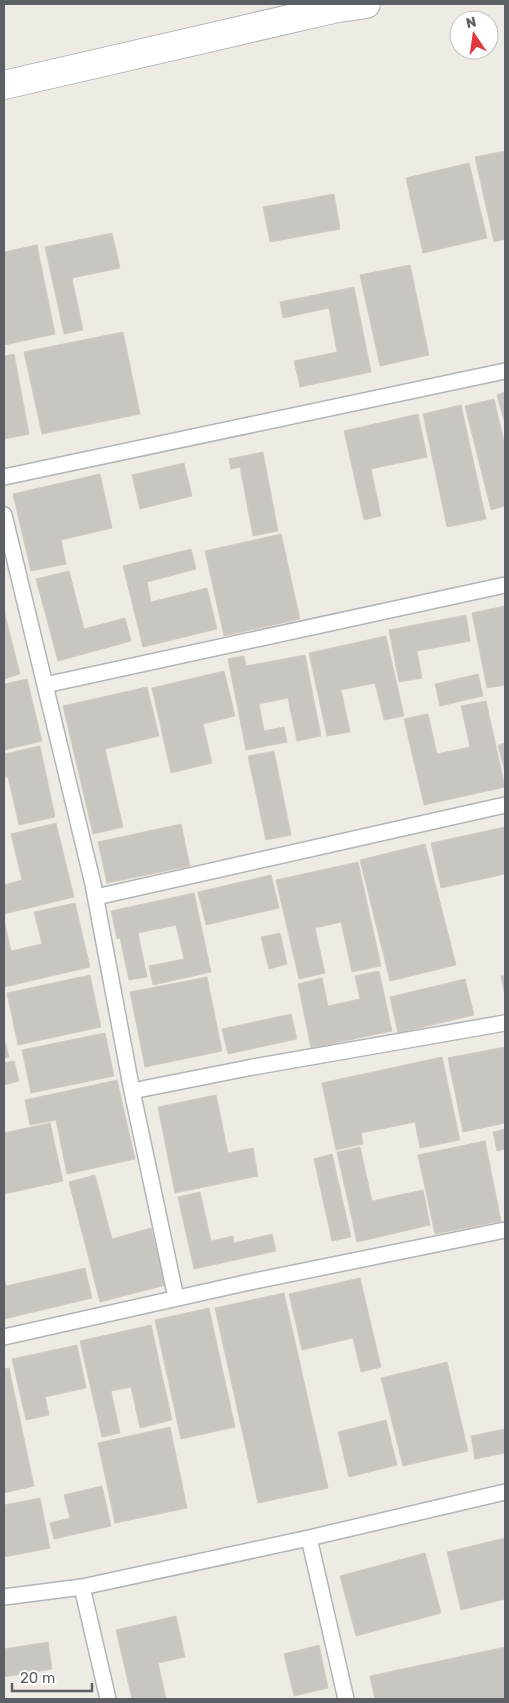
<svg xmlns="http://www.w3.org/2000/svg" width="509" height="1703" font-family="Rubik,sans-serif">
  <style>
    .building { fill: #c9c5c1; stroke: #d2cbc2 }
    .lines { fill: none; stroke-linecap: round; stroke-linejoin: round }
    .service-casing { stroke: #b1b5b8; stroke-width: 18 }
    .minor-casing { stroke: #b1b5b8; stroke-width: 30 }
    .service { stroke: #fff; stroke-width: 15 }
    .minor { stroke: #fff; stroke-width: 28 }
  </style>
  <rect width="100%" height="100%" fill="#eeeae4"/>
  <path class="building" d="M505,151v88l-11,3 -19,-85z
    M469,163l18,75 -64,15 -17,-75z
    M334,194l6,35 -70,13 -7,-35z
    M112,233l8,35 -48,10 11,52 -19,4 -19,-87z
    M37,245l18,89 -51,11v-93z
    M410,265l19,90 -49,11 -20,-91z
    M354,287l17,85 -71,15 -6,-26 43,-9 -8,-44 -46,10 -3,-16z
    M123,332l17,82 -98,20 -18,-82z
    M14,354l15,80 -25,5v-83z
    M505,392v32l-8,-29z
    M494,399l11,46v61l-14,4 -26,-104z
    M461,405l25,114 -39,8 -24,-113z
    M418,414l9,43 -56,12 10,47 -17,4 -20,-89z
    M263,452l15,79 -25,5 -13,-69 -9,2 -2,-10z
    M184,463l8,33 -52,13 -8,-34z
    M100,474l12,54 -51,12 5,24 -35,7 -18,-77z
    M281,534l19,85 -76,17 -19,-85z
    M191,549l5,20 -49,13 4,20 56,-14 10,41 -74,18 -20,-81z
    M69,571l15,58 41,-11 6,23 -73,20 -22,-82z
    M505,606v79l-18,3 -15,-75z
    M4,611l16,63 -16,5z
    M466,615l4,26 -53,10 5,27 -23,4 -10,-52z
    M386,636l18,80 -20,4 -9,-37 -34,7 9,42 -23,4 -18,-83z
    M305,655l16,81 -24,5 -9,-43 -29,6 5,27 20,-4 3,15 -41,8 -18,-91 16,-3 2,10z
    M224,671l11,45 -32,8 9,39 -41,10 -19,-85z
    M478,674l5,22 -43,10 -5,-22z
    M27,679l15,62 -38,9v-66z
    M147,687l12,49 -54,13 18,78 -30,7 -30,-128z
    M486,701l19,86 -81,18 -20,-86 24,-5 9,40 33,-7 -9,-41z
    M505,743v29l-7,-27z
    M40,746l15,71 -36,8 -11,-48h-4v-23z
    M274,751l17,84 -25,5 -18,-84z
    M56,823l18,74 -70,17v-29l18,-5 -11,-46z
    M181,824l9,42 -83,17 -9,-41z
    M505,827v47l-64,14 -10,-45z
    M425,844l31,121 -66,16 -30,-121z
    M358,862l23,104 -29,6 -11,-50 -26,6 10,45 -26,6 -23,-99z
    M271,875l8,33 -73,17 -8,-33z
    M194,893l17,79 -58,13 -4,-19 35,-7 -8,-34 -38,8 9,44 -18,3 -9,-42 -3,1 -6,-28z
    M75,903l15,64 -86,20v-67l7,31 31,-7 -8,-32z
    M280,933l7,31 -18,5 -8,-32z
    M379,971l13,60 -81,17 -13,-64 24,-6 6,28 32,-7 -5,-23z
    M90,975l11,52 -83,18 -11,-52z
    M501,976h4v20z
    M207,977l15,74 -77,16 -15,-75z
    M465,979l9,36 -76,18 -8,-36z
    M291,1014l6,25 -69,15 -6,-25z
    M105,1033l9,43 -83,17 -9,-43z
    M4,1038l5,19 -5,1z
    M505,1047v76l-42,9 -15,-74z
    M442,1057l18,83 -40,8 -5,-26 -54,11 2,11 -27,6 -14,-67z
    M14,1061l5,20 -15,4v-22z
    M117,1080l18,79 -68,15 -11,-54 -26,5 -5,-25z
    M216,1095l12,58 25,-5 5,28 -83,17 -17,-86z
    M50,1123l13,58 -59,13v-61z
    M505,1129v20l-8,2 -4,-19z
    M485,1141l16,80 -66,13 -17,-79z
    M360,1147l12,54 51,-11 7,35 -73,17 -20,-90z
    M332,1154l19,83 -19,4 -18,-82z
    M95,1175l17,64 39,-11 15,57 -66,17 -31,-120z
    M200,1192l11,49 22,-5 1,7 38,-9 4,17 -82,18 -16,-72z
    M85,1268l7,30 -88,21v-41l2,8z
    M360,1278l21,89 -20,5 -8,-34 -51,12 -13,-56z
    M284,1293l44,195 -70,15 -43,-195z
    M209,1308l26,119 -54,12 -26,-119z
    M151,1325l21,95 -32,8 -9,-41 -20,4 9,42 -18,4 -22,-96z
    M77,1345l9,43 -41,9 4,18 -23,5 -14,-61z
    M447,1362l21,89 -65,15 -22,-88z
    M9,1368l25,118 -30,7v-124z
    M386,1420l11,45 -48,12 -11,-45z
    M170,1427l17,81 -72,15 -17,-80z
    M505,1429v24l-30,6 -4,-23z
    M102,1486l9,40 -57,13 -4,-16 20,-5 -6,-23z
    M40,1498l10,50 -46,9v-52z
    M505,1538v61l-44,11 -14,-58z
    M425,1553l16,60 -85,23 -16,-60z
    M176,1616l9,41 -27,6 8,36h-34l-16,-69z
    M48,1642l4,27 -48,8v-28z
    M319,1645l9,43 -34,8 -10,-42z
    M505,1647v52h-130l-5,-23z"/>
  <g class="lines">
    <g class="service-casing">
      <path id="service" d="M4,477l501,-106
        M4,515l89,369 39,207
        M45,685l460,-100
        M96,897l409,-92
        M176,1298l-44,-207 121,-24 252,-44
        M4,1337l241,-54 260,-53
        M309,1538l37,161
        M82,1587l26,112
        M4,1597l78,-10 227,-49 196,-46"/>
    </g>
    <g class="minor-casing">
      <path id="minor" d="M4,85l329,-76 33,-5"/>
    </g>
    <use href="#service" class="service"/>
    <use href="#minor" class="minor"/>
  </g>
  <rect width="509" height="1703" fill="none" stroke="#5c6064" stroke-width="10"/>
  <g transform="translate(474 35) rotate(347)"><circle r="24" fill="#ffffff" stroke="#bebfc1"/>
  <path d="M0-4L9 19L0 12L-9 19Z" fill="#e1373d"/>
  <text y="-8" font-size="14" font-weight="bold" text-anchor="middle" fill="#5c6064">N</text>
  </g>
  <path d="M12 1683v8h80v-8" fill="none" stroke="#5c6064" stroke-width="2.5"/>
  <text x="20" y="1683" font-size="15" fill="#5c6064" stroke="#ffffff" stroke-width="4" paint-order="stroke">20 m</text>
</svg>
